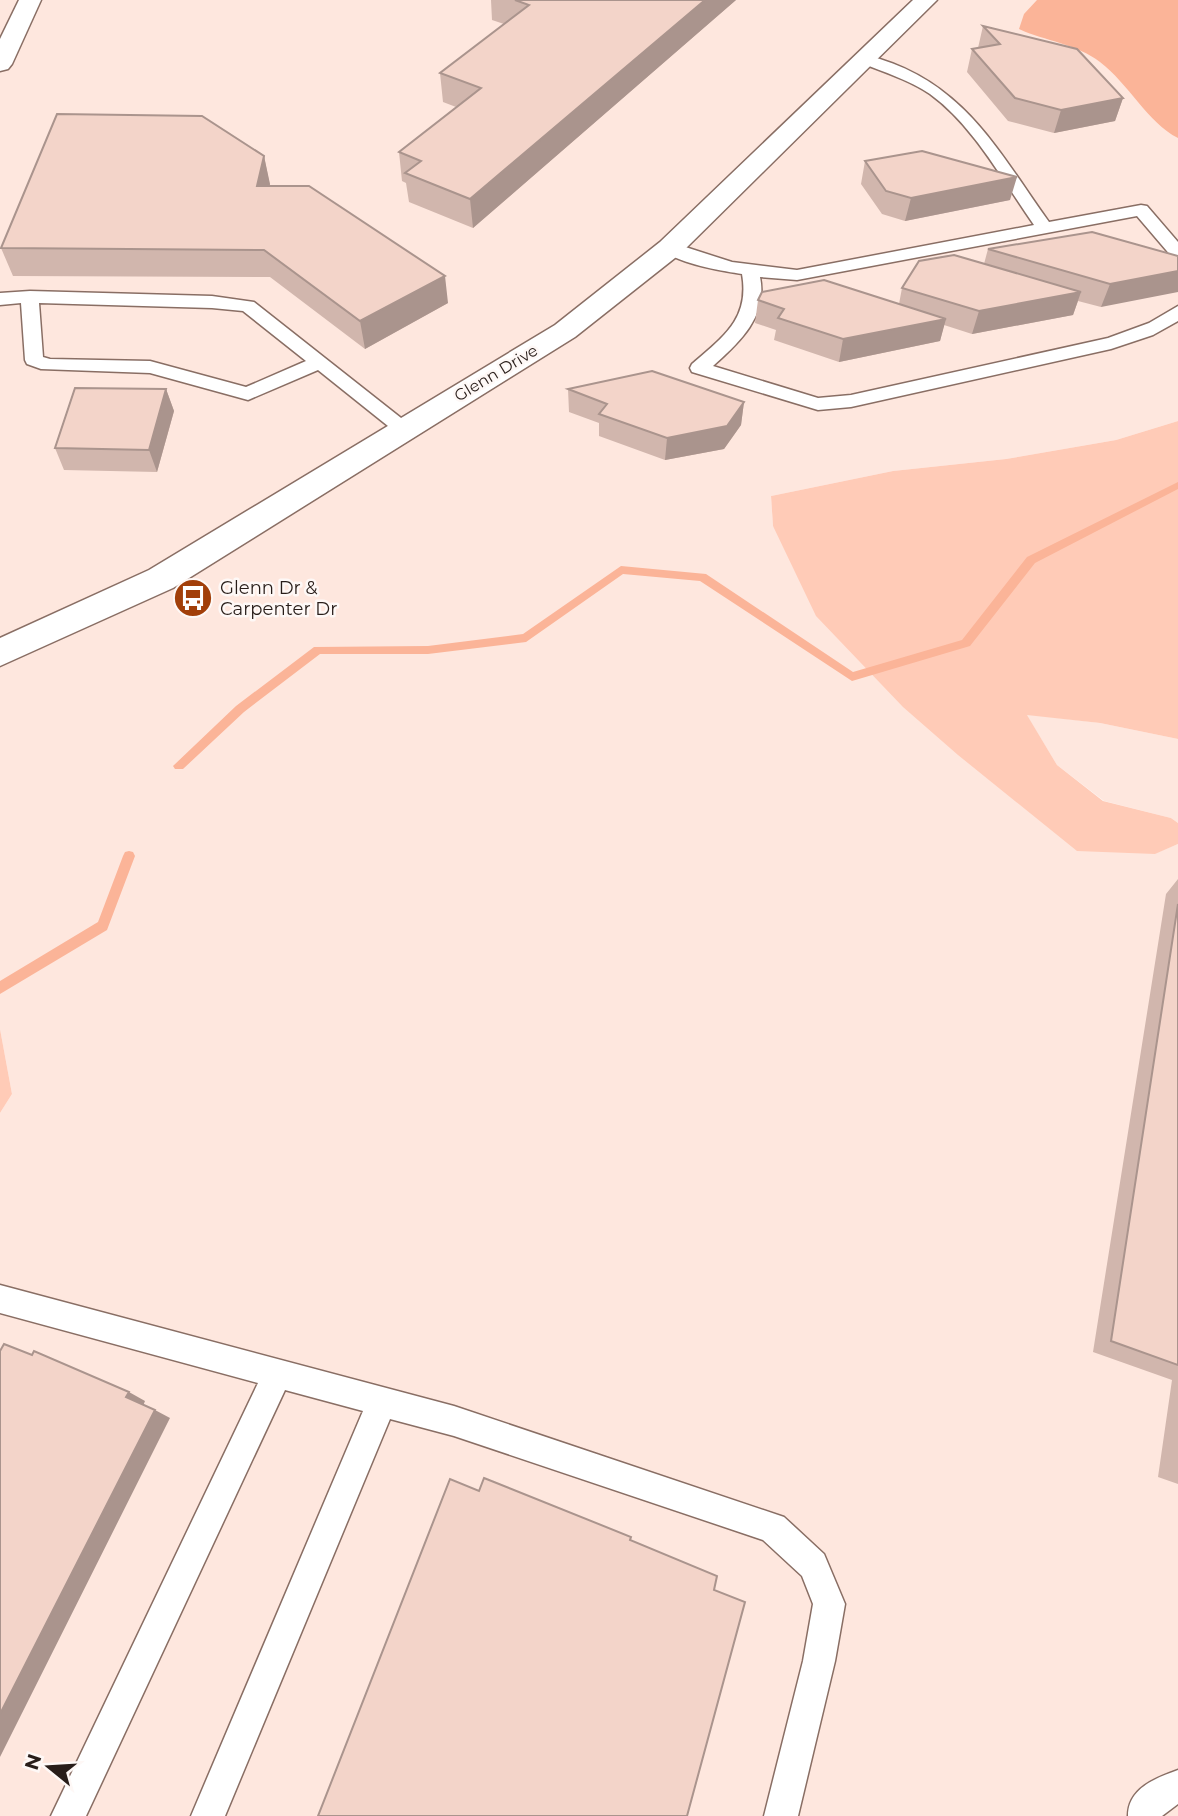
<svg xmlns="http://www.w3.org/2000/svg" width="1178" height="1816" font-family="Montserrat,sans-serif">
  <style>
    .built { fill: #fee7de }
    .green { fill: #ffcbb7 }
    .water { fill: #fbb498 }
    .lines { fill: none; stroke-linecap: round; stroke-linejoin: round }
    .stream { fill: #fbb498; fill-rule: evenodd }
    .service-casing { stroke: #896e64; stroke-width: 3 }
    .minor-casing { stroke: #896e64; stroke-width: 3 }
    .tertiary-casing { stroke: #896e64; stroke-width: 3 }
    .service { fill: #fff; fill-rule: evenodd }
    .minor { fill: #fff; fill-rule: evenodd }
    .tertiary { fill: #fff; fill-rule: evenodd }
    .wall { fill: #d1b6ad }
    .shaded-wall { fill: #aa948d }
    .building { fill: #f3d4c9; stroke: #aa948d; stroke-width: 2 }
    .labels { text-anchor: middle; dominant-baseline: central; stroke-width: 5; stroke-linejoin: round; paint-order: stroke }
    .far-street-label { font-size: 16px; fill: #281d19; stroke: #fef8f6 }
    .poi-label { font-size: 18px; fill: #281d19; stroke: #fef8f6; text-anchor: start }
  </style>
  <rect width="100%" height="100%" fill="#fef8f6"/>
  <path class="built" d="M0,0h1178v421l-62,19 -110,19 -113,12 -122,25 2,30 381,328 24,-10v972h-1178v-703l12,-19 -12,-65z
    M1026,714l74,9 78,16v84l-7,-5 -67,-17 -47,-36z"/>
  <path class="green" d="M1178,421v318l-78,-16 -73,-8 30,50 46,36 68,17 7,5v21l-23,10 -78,-3 -119,-96 -55,-48 -87,-91 -43,-90 -2,-30 122,-25 113,-12 110,-19z
    M0,1029l12,65 -12,19z"/>
  <path class="water" d="M1037,0h141v138c-30,-15 -50,-55 -78,-76 -23,-18 -55,-21 -81,-33l5,-15z"/>
  <g class="lines">
    <path class="stream" d="M1178,482v7l-143,74 -65,83 -118,35 -152,-100 -77,-7 -97,68 -98,12h-108l-76,58 -61,57h-8l-2,-3 63,-60 78,-59 114,-1 95,-12 98,-68 85,8 147,98 109,-32 65,-83z
      M129,851l4,1 2,4 -28,74 -107,64v-13l98,-59 25,-66 2,-4z"/>
    <g class="service-casing">
      <path id="service" d="M866,55c96,24 130,93 183,167l92,-17 6,1 31,36v16l-6,-1 -35,-41 -340,64 -37,-3c8,39 -20,65 -47,89l105,32 33,-3 257,-57 41,-15 29,-17v15l-25,14 -42,14 -260,58 -33,3 -126,-38 -2,-4 2,-4c31,-27 58,-45 50,-90 -20,-3 -68,-11 -81,-26l3,-4h12l56,18 65,8 237,-45c-31,-44 -60,-99 -104,-131 -21,-14 -46,-22 -69,-31l-3,-3 3,-3z
        M30,291l182,5 42,6 161,127 -3,5h-14l-80,-64 -70,30 -98,-27 -109,-4 -14,-5 -2,-4 -4,-57 -21,2v-12zM39,303l173,5 31,3 63,50 -60,26 -96,-26 -100,-2 -7,-2z
        M0,1285l454,121 330,111 40,37 21,50 -10,57 -37,155h-34l39,-155 10,-57 -11,-28 -39,-36 -309,-104 -64,-17 -165,397h-34l172,-405 -78,-21 -199,426h-35l207,-433 -258,-70z
        M1178,1770v34l-16,12h-34c0,-28 28,-38 50,-46z"/>
    </g>
    <g class="minor-casing">
      <path id="minor" d="M19,0h22l-29,64 -4,5 -8,2v-32z"/>
    </g>
    <g class="tertiary-casing">
      <path id="tertiary" d="M913,0h24l-257,254 -105,83 -402,251 -173,78v-28l149,-68 406,-245 105,-83z"/>
    </g>
    <use href="#service" class="service"/>
    <use href="#minor" class="minor"/>
    <use href="#tertiary" class="tertiary"/>
  </g>
  <path class="wall" d="M491,0h245l-263,228 -64,-26 -3,-19 -4,-2 -3,-29 57,-45 -13,-5 -3,-29 64,-49 -12,-4z
    M983,26l140,72 -8,23 -61,12 -46,-12 -41,-49 5,-23 6,-1z
    M264,156l6,30 178,117 -83,46 -95,-72 -257,-1 -12,-28z
    M865,161l145,39 -105,21 -23,-7 -21,-30z
    M988,249l190,7 -77,51 -23,-6 -5,14 -101,19 -28,-9 -4,16 -101,21 -65,-22 2,-10 -21,-7 3,-23 141,4 3,-16 82,-24z
    M166,389l8,22 -17,61 -93,-2 -9,-22z
    M568,389l176,13 -3,23 -17,24 -59,11 -66,-24v-13l-30,-11z
    M1178,879v605l-20,-7 14,-97 -79,-28 73,-458z"/>
  <path class="shaded-wall" d="M705,0h31l-263,228 -3,-29z
    M1123,98l-8,23 -61,12 7,-23z
    M264,156l6,28 -7,29 -6,-27z
    M1017,177l-7,23 -105,21 6,-23z
    M1178,271v21l-77,15 9,-23z
    M445,276l3,27 -83,46 -5,-28z
    M1081,292l-8,23 -101,19 7,-23z
    M946,319l-6,22 -101,21 4,-23z
    M166,389l8,22 -17,61 -8,-22z
    M744,402l-3,23 -17,24 -59,11 2,-22z
    M129,1392l16,9 -2,5 -17,-9z
    M155,1410l15,8 -170,339v-43z"/>
  <path class="building" d="M515,0h190l-235,199 -65,-26 16,-12 -22,-9 82,-64 -41,-15 89,-68z
    M983,26l94,23 46,49 -62,12 -46,-12 -43,-49 28,-5z
    M57,114l145,2 62,40 -7,30h52l136,90 -85,45 -96,-71 -263,-2z
    M922,151l95,26 -106,21 -25,-7 -21,-30z
    M1092,232l86,24v15l-68,13 -122,-35z
    M954,255l127,37 -102,19 -77,-23 17,-27z
    M824,280l122,39 -103,20 -65,-21 6,-9 -26,-9 4,-8z
    M652,371l92,31 -17,24 -60,12 -68,-24 8,-10 -39,-15z
    M75,388l91,1 -17,61 -94,-2z
    M1178,904v461l-67,-24z
    M4,1344l28,11 2,-4 95,41 -3,5 29,13 -155,304v-363z
    M484,1478l147,59 -1,3 87,36 -3,14 31,12 -58,214h-369l132,-337 29,12z"/>
  <defs>
    <g id="bus-disc" transform="scale(2.0125)"><circle r="9.5" fill="#a23f09" stroke="#fef8f6"/><path d="M-5-6H5V4H4V6H2V4H-2V6H-4V4H-5ZM-3.5-4V0h7V-4ZM-3.5 1.2v1.5H-2V1.2ZM2 1.2v1.5H3.5V1.2Z" fill="#fff"/></g>
  </defs>
  <g fill-rule="evenodd">
    <use href="#bus-disc" x="193" y="598"/>
  </g>
  <g class="labels">
    <g class="far-street-label">
      <text transform="translate(496 373) rotate(-31)">Glenn Drive</text>
    </g>
    <g class="poi-label">
      <text x="220" y="588">Glenn Dr &amp;<tspan x="220" dy="21">Carpenter Dr</tspan></text>
    </g>
  </g>
  <g transform="translate(49 1767) rotate(288)" stroke="#fef8f6" stroke-width="5" paint-order="stroke">
  <path d="M0-5L12 26L0 18L-12 26Z" fill="#281d19"/>
  <text y="-10" font-size="19" font-weight="bold" text-anchor="middle" fill="#281d19">N</text>
  </g>
</svg>
